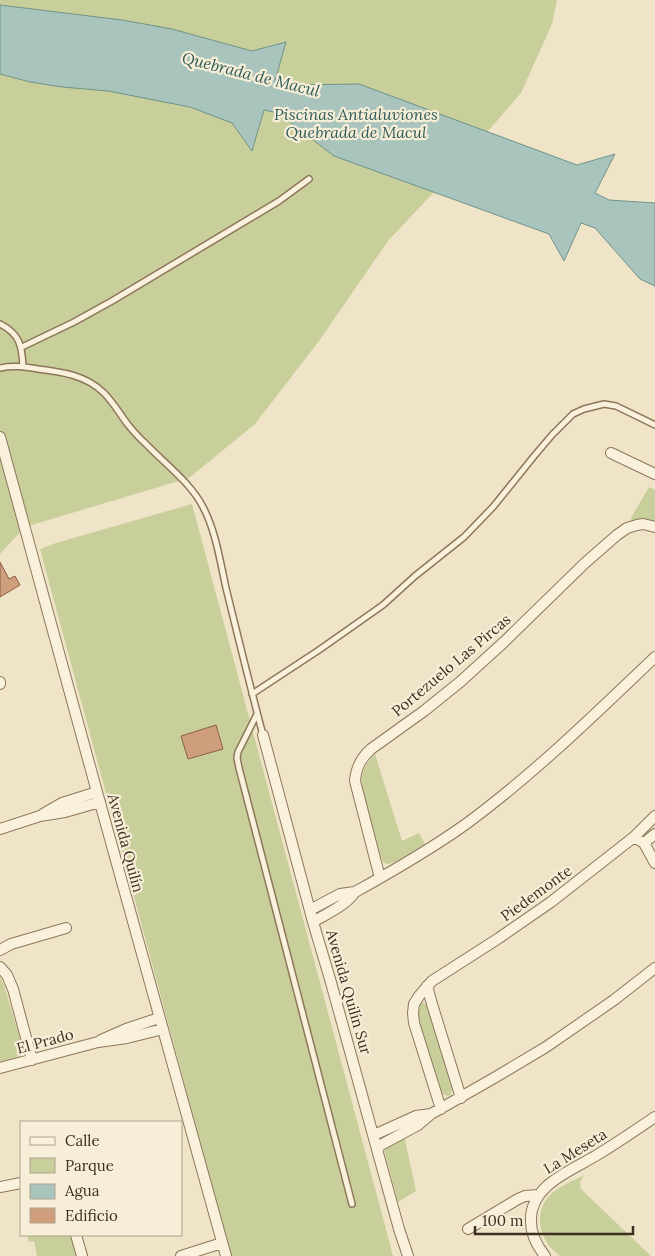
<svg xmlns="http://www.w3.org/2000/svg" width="655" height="1256" font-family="Lora,serif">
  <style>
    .green { fill: #c9cf9b }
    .water { fill: #a9c4bc; stroke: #6f938a }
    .building { fill: #cf9f7d; stroke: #8d5f41 }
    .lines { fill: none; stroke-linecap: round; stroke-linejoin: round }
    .service-casing { stroke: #8d765c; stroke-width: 8 }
    .minor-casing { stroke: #8d765c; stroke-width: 12 }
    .service { stroke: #faf1dc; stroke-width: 5 }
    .minor { stroke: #faf1dc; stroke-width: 10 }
    .labels { text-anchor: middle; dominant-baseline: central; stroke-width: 4.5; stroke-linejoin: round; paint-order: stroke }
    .street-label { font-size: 15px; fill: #3d2e20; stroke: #f7eed8 }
    .water-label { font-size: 16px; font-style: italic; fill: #2f5d5a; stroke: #f7eed8 }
  </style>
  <rect width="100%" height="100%" fill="#f0e4c8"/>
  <path class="green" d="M0,0h557l-5,24 -31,69 -71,82 -62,66 -69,100 -64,83 -66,54 -164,49 -25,27z
    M649,487l6,3v32l-18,-2 -5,1 -1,-3z
    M192,504l191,714 10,38h-162l-191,-707 16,-6z
    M375,754l27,87 17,-8 6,11 -28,17 -8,3 -5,-1 -2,-3 -20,-72c-2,-15 3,-24 13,-34z
    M0,977l4,8 19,63v3l-3,5 -20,6z
    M423,1003l5,1 25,80 -2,11 -3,1 -8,-3 -23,-72 2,-16z
    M404,1135l12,56 -18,11 -15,-56z
    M584,1175l-4,8 1,6 70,67h-91c-20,-14 -28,-42 -10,-61 9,-9 23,-14 34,-20z
    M27,1235h44l6,21h-40l-3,-15 -5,1z"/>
  <path class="water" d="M0,5l122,15 50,9 80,22 34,-9 -11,39 10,4 74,-1 218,81 38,-11 -20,39 14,7 46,3v83l-15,-7 -45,-51 -14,-5 -17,38 -15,-27 -215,-78 -56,-43 -14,-3 -12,41 -20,-28 -42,-16 -82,-16 -46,-4 -32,-5 -30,-8z"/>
  <path class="building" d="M0,562l9,17 6,-3 5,9 -20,12z
    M216,725l7,24 -35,10 -7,-23z"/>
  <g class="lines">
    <g class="service-casing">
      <path id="service" d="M0,324c20,10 22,22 23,43
        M22,347l52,-25 38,-21 167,-100 30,-22
        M0,368c13,-3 25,-1 38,1 24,3 48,6 66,24 10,10 17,23 25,33 5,6 10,12 16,17 19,20 46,40 58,64 13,25 17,54 23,81 12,49 24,98 37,147
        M252,694l67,-44 64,-45 32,-29 49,-39 29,-30 42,-52 17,-20 21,-21 11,-5 20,-5 12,2 39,19
        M257,714l-19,38 -1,6 2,10 113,436"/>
    </g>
    <g class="minor-casing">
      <path id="minor" d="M0,437l97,355 129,464
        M611,453l44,21
        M0,682v2
        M263,735l50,187 17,57 69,250 9,27
        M43,814l19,-11 35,-11
        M0,829l40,-13 25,-4 35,-10
        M634,837l10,6 11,20
        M644,843l11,-9
        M380,878l-25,-97c1,-14 6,-23 16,-32l53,-38 36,-29 44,-40 81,-79 32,-28 10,-7 10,-3 6,-1 12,3
        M310,910l30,-16 15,-2
        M313,922c15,-9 32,-16 42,-30 38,-21 76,-43 111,-68 68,-50 128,-109 189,-167
        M0,950l11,-6 55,-16
        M0,967l7,8 6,14 19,71
        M427,986l5,18 29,94
        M101,1040l25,-11 33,-11
        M0,1068l98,-26 29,-4 36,-9
        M441,1109l-27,-86 -1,-10 1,-9 5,-8 13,-15 67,-43 52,-36 83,-65 21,-21
        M374,1135l42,-19 15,-2
        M377,1147l41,-22 13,-11 63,-36 52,-31 68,-47 41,-32
        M0,1187l21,-4
        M468,1229l50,-30 7,-3 13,-1
        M76,1235l6,21
        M181,1256l41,-13
        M545,1256c-8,-10 -14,-21 -14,-34 -2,-37 40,-51 66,-67 20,-12 39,-25 58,-38"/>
    </g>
    <use href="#service" class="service"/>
    <use href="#minor" class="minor"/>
  </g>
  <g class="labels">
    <g class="street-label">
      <text transform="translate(451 665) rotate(-40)">Portezuelo Las Pircas</text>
      <text transform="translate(126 843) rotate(75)">Avenida Quilín</text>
      <text transform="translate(536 893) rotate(-36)">Piedemonte</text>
      <text transform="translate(349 992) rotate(74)">Avenida Quilín Sur</text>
      <text transform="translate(45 1041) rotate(-15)">El Prado</text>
      <text transform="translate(575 1151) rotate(-32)">La Meseta</text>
    </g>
    <g class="water-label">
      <text transform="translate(251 74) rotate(14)">Quebrada de Macul</text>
      <text x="356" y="114">Piscinas Antialuviones<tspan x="356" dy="18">Quebrada de Macul</tspan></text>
    </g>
  </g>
  <rect x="20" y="1121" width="162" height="115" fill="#f7eed8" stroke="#ada18e"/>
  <rect x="30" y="1137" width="25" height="8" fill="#faf1dc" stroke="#ada18e"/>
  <text x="65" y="1146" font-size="15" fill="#3d2e20">Calle</text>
  <rect x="30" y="1158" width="25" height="15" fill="#c9cf9b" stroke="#ada18e"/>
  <text x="65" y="1171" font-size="15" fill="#3d2e20">Parque</text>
  <rect x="30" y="1184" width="25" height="15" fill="#a9c4bc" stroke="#ada18e"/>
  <text x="65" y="1196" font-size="15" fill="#3d2e20">Agua</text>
  <rect x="30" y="1208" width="25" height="15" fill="#cf9f7d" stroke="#ada18e"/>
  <text x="65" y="1221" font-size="15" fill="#3d2e20">Edificio</text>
  <path d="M475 1226v8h158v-8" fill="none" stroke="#3d2e20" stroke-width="2.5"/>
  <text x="482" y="1226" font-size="15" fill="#3d2e20" stroke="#f7eed8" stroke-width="4" paint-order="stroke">100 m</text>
</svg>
